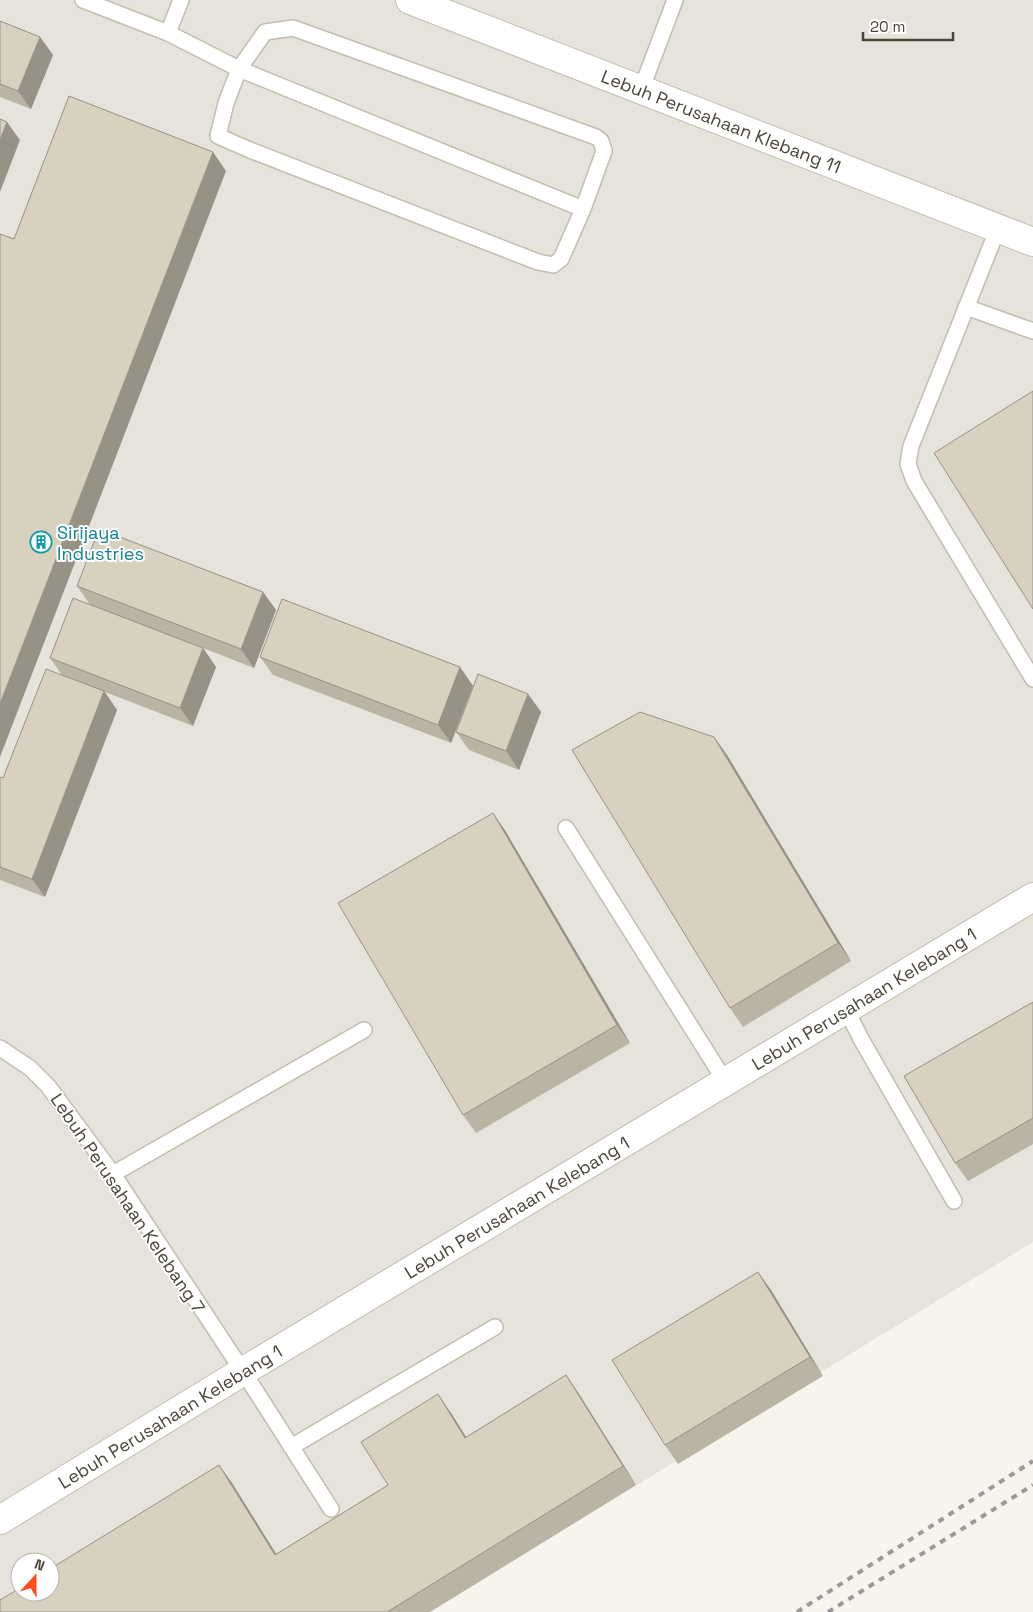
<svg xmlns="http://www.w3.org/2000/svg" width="1033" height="1612" font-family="'Space Grotesk',sans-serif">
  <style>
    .industrial { fill: #e6e3dd; fill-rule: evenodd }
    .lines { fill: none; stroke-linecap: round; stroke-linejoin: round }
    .lane-casing { stroke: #c2bdad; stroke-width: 18 }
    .street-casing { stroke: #c2bdad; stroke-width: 30 }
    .lane { stroke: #fff; stroke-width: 15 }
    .street { stroke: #fff; stroke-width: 28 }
    .rail { stroke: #9a9a9a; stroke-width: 4; stroke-dasharray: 6 6; stroke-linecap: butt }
    .wall { fill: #bab4a5 }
    .shaded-wall { fill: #979286 }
    .building { fill: #d8d1c0; stroke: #979286 }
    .labels { text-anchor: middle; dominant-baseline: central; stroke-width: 4; stroke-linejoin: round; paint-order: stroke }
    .street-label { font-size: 18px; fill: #4b4539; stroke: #fff }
    .culture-label { font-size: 18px; fill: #0d838f; stroke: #fff; text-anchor: start }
  </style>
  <rect width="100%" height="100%" fill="#f6f4ec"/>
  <path class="industrial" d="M0,0h1033v1242l-603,370h-430zM20,1562h30v30h-30z"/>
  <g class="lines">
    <g class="lane-casing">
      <path id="lane" d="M83,0l85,33 71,36 344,140 21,-58 -3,-10 -5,-4 -303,-109 -28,4 -26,37 -13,34 -8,33 32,14 288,112 15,3 8,-6 22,-50
        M168,33l13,-33
        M641,90l34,-90
        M998,228l-87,218 -3,18 6,17 119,198
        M966,307l67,24
        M566,828l159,253
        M846,1009l15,30 93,162
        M0,1048l30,20 18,18 65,88 146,222 72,113
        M113,1174l251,-144
        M291,1447l204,-120"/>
    </g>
    <g class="street-casing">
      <g id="street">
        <path id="s1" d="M410,0l623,242"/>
        <path id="s2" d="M0,1520l242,-148 791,-475"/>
      </g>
    </g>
    <use href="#lane" class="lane"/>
    <use href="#street" class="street"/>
    <path class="rail" d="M797,1612l236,-151
      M828,1612l205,-127"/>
  </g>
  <path class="wall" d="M0,21l40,16 13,18 -22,54 -31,-12z
    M77,586l186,6 13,18 -22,58 -51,-20 13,19 -23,59 -88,-34 12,18 -72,187 -45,-17v-103l3,1 59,-103 -12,-17 40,-53z
    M260,657l200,10 13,19 -22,57 -178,-68z
    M528,694l13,18 -22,58 -50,-20 -13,-18z
    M714,737l13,18 124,206 -108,66 -13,-19z
    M493,813l13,19 124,211 -154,90 -13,-18z
    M1033,1002v142l-65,37 -13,-18z
    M758,1272l13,18 52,86 -145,88 -13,-19z
    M566,1375l13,19 57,91 -206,127h-430l219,-147 13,18 44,71 112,-69 63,-72 15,24z"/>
  <path class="shaded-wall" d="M40,37l13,18 -22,54 -13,-18z
    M7,122l13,18 -20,52v-52z
    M213,152l13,19 -226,586v-53z
    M263,592l13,18 -22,58 -13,-19z
    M203,648l13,19 -23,59 -13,-18z
    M460,667l13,19 -22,57 -13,-18z
    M104,691l13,19 -72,187 -13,-18z
    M528,694l13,18 -22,58 -13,-19z
    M714,737l13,18 124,206 -13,-18z
    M493,813l13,19 124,211 -13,-18z
    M758,1272l13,18 52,86 -13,-19z
    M566,1375l13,19 57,91 -13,-19z
    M438,1394l13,19 27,43 -13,-18z
    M219,1465l13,18 56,90 -13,-18z"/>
  <path class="building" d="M0,21l40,16 -22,54 -18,-7z
    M69,96l144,56 -213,552v-470l14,5z
    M0,119l7,3 -7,18z
    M1033,391v218l-99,-156z
    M99,529l164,63 -22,57 -164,-63z
    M73,598l130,50 -23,60 -130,-50z
    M282,599l178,68 -22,58 -178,-68z
    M46,669l58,22 -72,188 -32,-12v-90l3,1z
    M478,674l50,20 -22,57 -50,-19z
    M640,712l74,25 124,206 -108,65 -158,-258z
    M493,813l124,212 -154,90 -125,-212z
    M1033,1002v116l-78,45 -51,-87z
    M758,1272l52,85 -145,88 -53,-85z
    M566,1375l57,91 -236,146h-387v-12l20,-12v4h30v-23l169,-104 56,90 113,-70 -27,-43 77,-48 27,44z"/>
  <defs>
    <g id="building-ring" transform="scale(1.125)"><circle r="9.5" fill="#fff" stroke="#0f9aa8" stroke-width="1.5"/><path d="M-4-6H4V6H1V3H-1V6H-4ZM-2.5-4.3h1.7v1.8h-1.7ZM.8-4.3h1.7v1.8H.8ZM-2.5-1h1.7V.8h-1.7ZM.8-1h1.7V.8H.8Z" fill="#0f9aa8"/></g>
  </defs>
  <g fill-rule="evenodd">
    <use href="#building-ring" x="41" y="542"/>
  </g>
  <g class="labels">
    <g class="street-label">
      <text stroke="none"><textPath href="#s1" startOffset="334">Lebuh Perusahaan Klebang 11</textPath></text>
      <text stroke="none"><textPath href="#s2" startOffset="1009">Lebuh Perusahaan Kelebang 1</textPath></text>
      <text transform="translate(128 1203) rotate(56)">Lebuh Perusahaan Kelebang 7</text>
      <text stroke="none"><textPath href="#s2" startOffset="604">Lebuh Perusahaan Kelebang 1</textPath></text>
      <text stroke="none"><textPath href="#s2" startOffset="199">Lebuh Perusahaan Kelebang 1</textPath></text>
    </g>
    <g class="culture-label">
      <text x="57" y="532">Sirijaya<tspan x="57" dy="21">Industries</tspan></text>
    </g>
  </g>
  <g transform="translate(35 1577) rotate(21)"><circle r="24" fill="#ffffff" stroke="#b7b5b0"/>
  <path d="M0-4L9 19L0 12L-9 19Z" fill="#ff4e1a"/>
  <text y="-8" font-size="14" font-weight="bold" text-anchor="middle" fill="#4b4539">N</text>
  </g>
  <path d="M863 32v8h90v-8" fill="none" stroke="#4b4539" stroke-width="2.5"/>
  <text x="870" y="32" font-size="15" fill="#4b4539" stroke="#ffffff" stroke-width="4" paint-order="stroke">20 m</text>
</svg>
